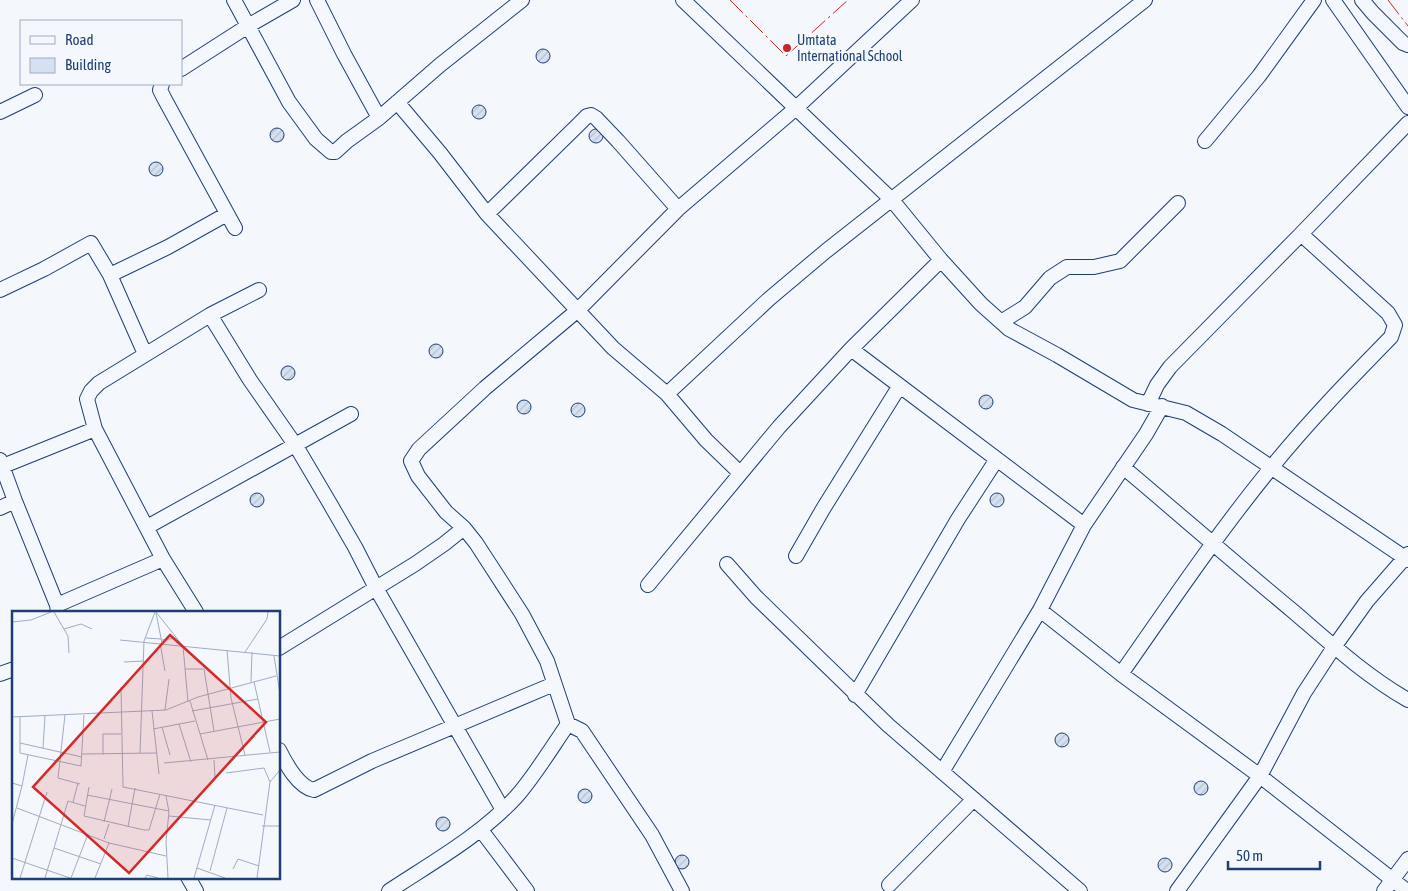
<svg xmlns="http://www.w3.org/2000/svg" width="1408" height="891" font-family="'Asap Condensed',sans-serif">
  <style>
    .building { fill: url(#building-hatch); stroke: #1d3f73 }
    .lines { fill: none; stroke-linecap: round; stroke-linejoin: round }
    .minor-casing { stroke: #1d3f73; stroke-width: 16 }
    .minor { stroke: #f4f7fb; stroke-width: 14 }
    .power { stroke: #c62828; stroke-width: 1; stroke-dasharray: 18 4 2.5 4; stroke-linecap: butt }
    .poi-dot { fill: #c62828; stroke: #f4f7fb; stroke-width: 2 }
    .labels { text-anchor: middle; dominant-baseline: central; stroke-width: 4; stroke-linejoin: round; paint-order: stroke }
    .poi-label { font-size: 14px; fill: #1d3f73; stroke: #f4f7fb; text-anchor: start }
    .inset-road { fill: none; stroke: #9eadc5; stroke-width: 1 }
    .view { fill: #d62828; fill-opacity: 0.15; stroke: #d62828; stroke-width: 2.5 }
    .inset-edge { fill: none; stroke: #1d3f73; stroke-width: 2.5 }
  </style>
  <defs>
    <pattern id="building-hatch" width="6" height="6" patternUnits="userSpaceOnUse" patternTransform="scale(1.25)"><rect width="6" height="6" fill="#d5e0f0"/><path d="M-1 1l2-2M0 6l6-6M5 7l2-2" fill="none" stroke="#b6c1d1"/></pattern>
  </defs>
  <rect width="100%" height="100%" fill="#f4f7fb"/>
  <path class="building" d="M536 56a7 7 0 1 1 14 0a7 7 0 1 1-14 0Z
    M472 112a7 7 0 1 1 14 0a7 7 0 1 1-14 0Z
    M270 135a7 7 0 1 1 14 0a7 7 0 1 1-14 0Z
    M589 136a7 7 0 1 1 14 0a7 7 0 1 1-14 0Z
    M149 169a7 7 0 1 1 14 0a7 7 0 1 1-14 0Z
    M429 351a7 7 0 1 1 14 0a7 7 0 1 1-14 0Z
    M281 373a7 7 0 1 1 14 0a7 7 0 1 1-14 0Z
    M979 402a7 7 0 1 1 14 0a7 7 0 1 1-14 0Z
    M517 407a7 7 0 1 1 14 0a7 7 0 1 1-14 0Z
    M571 410a7 7 0 1 1 14 0a7 7 0 1 1-14 0Z
    M250 500a7 7 0 1 1 14 0a7 7 0 1 1-14 0Z
    M990 500a7 7 0 1 1 14 0a7 7 0 1 1-14 0Z
    M1055 740a7 7 0 1 1 14 0a7 7 0 1 1-14 0Z
    M1194 788a7 7 0 1 1 14 0a7 7 0 1 1-14 0Z
    M578 796a7 7 0 1 1 14 0a7 7 0 1 1-14 0Z
    M436 824a7 7 0 1 1 14 0a7 7 0 1 1-14 0Z
    M675 862a7 7 0 1 1 14 0a7 7 0 1 1-14 0Z
    M1158 865a7 7 0 1 1 14 0a7 7 0 1 1-14 0Z"/>
  <g class="lines">
    <g class="minor-casing">
      <path id="minor" d="M234,0l55,102 27,37 15,13h4l12,-11 32,-23 61,-53 82,-65
        M317,0l27,54 35,64
        M683,0l209,200 49,60 40,44 28,25 48,26 76,45 53,13 36,21 186,126
        M1333,0l75,107
        M1362,0l11,13 30,30 5,2
        M181,69l67,-43 45,-26
        M162,84l-2,6 4,8 71,130
        M397,102l43,51 47,61 126,134 54,46 39,46 34,33
        M0,112l35,-17
        M1205,141l54,-65 55,-76
        M487,214l91,-89 9,-9 4,-1 5,3 22,23 60,68
        M110,275l58,-28 59,-33
        M0,290l44,-21 47,-26 19,32 35,79
        M210,315l40,65 46,66 33,56 26,45 21,41 127,222
        M1001,322l24,-15 25,-29 17,-11h27l26,-6 58,-58
        M851,349l233,176
        M667,394l102,-95 57,-48 319,-251
        M1148,404l9,-19 13,-18 131,-133 107,-111
        M0,460l15,41 42,104 1,7
        M3,466l92,-37
        M1123,467c57,48 113,97 171,145 36,31 72,64 114,88
        M0,508l15,-7
        M147,527l204,-113
        M796,556l27,-47 76,-122
        M727,564l29,33 132,128 192,166
        M648,585l131,-158 72,-78 90,-89
        M57,605l106,-46
        M1040,610l81,64 139,102 147,115
        M196,612l-33,-53 -68,-130 -8,-30 4,-8 8,-8 111,-68 49,-25
        M279,648l136,-84 29,-20 20,-16
        M0,674l14,-5
        M1121,674c49,-70 96,-140 150,-206 37,-46 79,-89 120,-131l4,-12 -7,-12 -87,-79
        M855,695l103,-176 39,-60
        M279,750c7,14 19,37 35,40l58,-29 182,-77
        M942,772l98,-162 44,-85 62,-91 16,-28
        M481,830l46,61
        M188,877l8,14
        M889,885l84,-85
        M389,891c44,-29 91,-55 127,-94 18,-20 36,-50 52,-73
        M682,891l-30,-56 -70,-104 -14,-7 -21,-63 -25,-47 -46,-71 -12,-15 -18,-16 -28,-36 -7,-15 8,-12 66,-61 93,-78 100,-101 117,-100 117,-109
        M1177,891l83,-115 44,-83 30,-46 33,-46 41,-47
        M1384,891l24,-32"/>
    </g>
    <use href="#minor" class="minor"/>
    <path class="power" d="M730,0l56,56 62,-56
      M1388,0l20,26"/>
  </g>
  <circle class="poi-dot" cx="787" cy="48" r="5"/>
  <g class="labels">
    <g class="poi-label">
      <text x="797" y="40">Umtata<tspan x="797" dy="16">International School</tspan></text>
    </g>
  </g>
  <g transform="translate(12 611)">
    <rect width="268" height="268" fill="#f4f7fb"/>
    <path class="inset-road" d="M42,1l14,24 1,17M144,1l27,34 5,56M144,2l6,30M0,11l19,-2 20,-8M52,18l17,-5 11,5M134,27l15,1M108,29l160,16M150,29l15,-2M148,32l5,28M215,39l4,48 14,57M233,41l22,-33 1,-7M262,45l6,38M112,51l20,-1M173,58h19l10,62M239,71l1,-30M242,71l16,70M109,76l2,100 140,28M178,90l18,59M153,99l4,-31M140,100l7,63M180,100l66,-12M53,104l-7,63 22,6M8,105v37l61,13 3,-51M0,106l154,-7 32,-13 78,-21M167,113l12,38M150,116l8,28M141,118l42,-8M188,123l80,-15M8,132l62,14M31,137l2,-32M128,142l4,-112 11,-29M70,143l74,-1M91,144v-21h18M202,149l1,17M152,152l116,-11M214,162l38,-5 6,14M0,172l10,3 -10,38M10,175l6,-31M77,176l-5,29 60,14h5l11,-36M75,184l82,16M154,185l3,16 -3,29 2,37M61,191l5,-19M5,197l92,35 57,13M157,205l42,4M92,211l8,-33M250,215h18M116,216l7,-39M92,228l5,-15M42,237l47,16M0,247l58,20M185,257l28,10M221,258l5,-10 21,7M198,260l17,-63M8,267l27,-86M33,267l23,-77 17,5M59,267l17,-44M83,267l14,-35M133,267l2,-3 11,3M182,267l21,-73M245,267l13,-96 10,-12"/>
    <path class="view" d="M158,24l96,87 -137,151 -96,-86z"/>
    <rect width="268" height="268" class="inset-edge"/>
  </g>
  <rect x="20" y="20" width="162" height="65" fill="#f4f7fb" stroke="#9eadc5"/>
  <rect x="30" y="36" width="25" height="8" fill="#f4f7fb" stroke="#9eadc5"/>
  <text x="65" y="45" font-size="15" fill="#1d3f73">Road</text>
  <rect x="30" y="58" width="25" height="15" fill="#d5e0f0" stroke="#9eadc5"/>
  <text x="65" y="70" font-size="15" fill="#1d3f73">Building</text>
  <path d="M1228 861v8h92v-8" fill="none" stroke="#1d3f73" stroke-width="2.5"/>
  <text x="1236" y="861" font-size="15" fill="#1d3f73" stroke="#f4f7fb" stroke-width="4" paint-order="stroke">50 m</text>
</svg>
